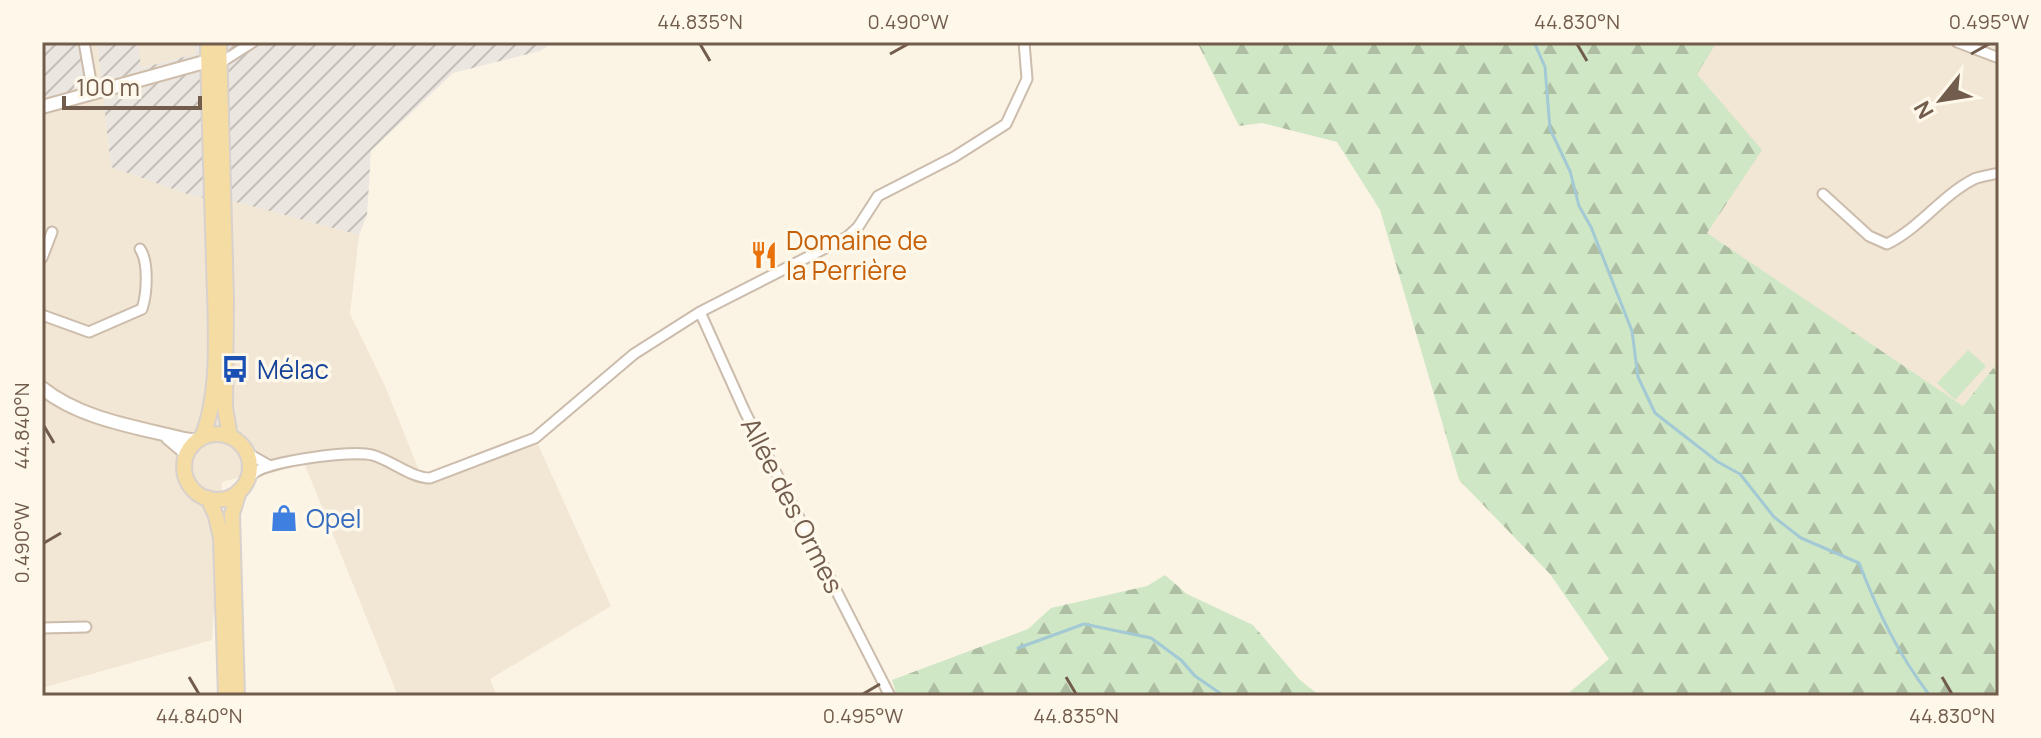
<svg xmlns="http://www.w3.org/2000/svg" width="2041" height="738" font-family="Manrope,sans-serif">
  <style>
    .residential { fill: #f2e6d4 }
    .industrial { fill: url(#industrial-furrows) }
    .forest { fill: url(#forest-firs) }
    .pitch { fill: #d0e7c5 }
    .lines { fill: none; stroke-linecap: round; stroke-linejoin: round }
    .stream { stroke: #a2c9d4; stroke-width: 3 }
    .street-casing { stroke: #ccbcac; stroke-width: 13 }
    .secondary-casing { stroke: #cebdaa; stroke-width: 16 }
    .primary-casing { stroke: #d8d1cd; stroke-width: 18 }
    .street { stroke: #fff; stroke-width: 9 }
    .secondary { stroke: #fff; stroke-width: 12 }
    .primary { stroke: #f5dca2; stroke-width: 14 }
    .ticks { fill: none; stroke: #725c4c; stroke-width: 3 }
    .labels { text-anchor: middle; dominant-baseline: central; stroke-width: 7; stroke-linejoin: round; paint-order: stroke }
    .food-label { font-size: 26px; fill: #c56008; stroke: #fef8eb; text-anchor: start }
    .transit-label { font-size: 26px; fill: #164399; stroke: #fef8eb; text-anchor: start }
    .street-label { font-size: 26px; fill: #725c4c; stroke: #fef8eb }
    .shop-label { font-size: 26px; fill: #366cbe; stroke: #fef8eb; text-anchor: start }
    .neatline { fill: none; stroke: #725c4c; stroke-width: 3 }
    .ticks-label { font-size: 20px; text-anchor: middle; fill: #725c4c }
  </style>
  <defs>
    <pattern id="industrial-furrows" width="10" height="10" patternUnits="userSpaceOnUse" patternTransform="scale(2)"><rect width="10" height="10" fill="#ebe6df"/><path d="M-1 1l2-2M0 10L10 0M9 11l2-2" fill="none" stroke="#c3beb7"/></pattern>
    <pattern id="forest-firs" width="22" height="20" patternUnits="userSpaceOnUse" patternTransform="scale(2)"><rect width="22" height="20" fill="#d0e7c5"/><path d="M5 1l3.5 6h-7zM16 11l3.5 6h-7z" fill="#adbea2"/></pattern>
  </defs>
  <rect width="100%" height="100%" fill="#fbf4e5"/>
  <path class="residential" d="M89,42h8l14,125 82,29 47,7 119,32 -9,79 35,72 37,92 113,-40 76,168 -121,73 7,17h-99l-95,-236 -81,22 -10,158 -170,48v-582l51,-13z
    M138,42h57v12l-55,14z
    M1717,42h282v319l-36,45 -257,-173 -10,-159z"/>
  <path class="industrial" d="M42,42h47l4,51 -51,13z
    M97,42h41l3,26 54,-14v-12h359l-14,9 -87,22 -82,78 -4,64 -8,20 -119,-32 -47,-7 -82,-29z"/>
  <path class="forest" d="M1197,42h520l-20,32 65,76 -55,83 256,173 36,-45v335h-434l44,-37 -59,-85 -91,-94 -79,-270 -43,-68 -75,-19 -23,3z
    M1165,575l22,19 66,31 47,55 20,16h-423l-5,-16 136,-51 23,-21 96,-22z"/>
  <path class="pitch" d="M1968,350l18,16 -31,34 -18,-17z"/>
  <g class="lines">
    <path class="stream" d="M1534,42l11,25 5,62 20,42 9,35 12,21 41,104 6,46 17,36 63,49 22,12 34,43 27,21 58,25c20,51 38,89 71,133
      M1018,648l66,-24 67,14 30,22 14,16 29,20"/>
    <g class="street-casing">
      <path id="street" d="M84,42l9,51
        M1957,42l42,16
        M220,63l33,-21
        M1823,194l46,42 18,8c33,-16 54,-48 87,-65 7,-3 17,-4 25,-6
        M42,258l10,-26
        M700,312l45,100 145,284
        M42,315l47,17 53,-23c5,-15 7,-47 -2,-60
        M247,453l23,13
        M246,483c3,-3 5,-7 8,-10 16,-12 98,-23 118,-18 19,5 39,23 58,23l105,-40 99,-84 66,-42 147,-75 11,-10 20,-31 76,-39 52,-33 21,-45 -3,-37
        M42,628l44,-1"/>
    </g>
    <g class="secondary-casing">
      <path id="secondary" d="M42,107l166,-46
        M42,388c38,31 95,39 142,51l13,2
        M168,438l19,16"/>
    </g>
    <g class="primary-casing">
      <path id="primary" d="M219,42l7,258 -1,108 5,29
        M184 467a33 33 0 1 1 66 0a33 33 0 1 1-66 0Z
        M202,437c20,-47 13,-123 12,-175 -2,-73 -5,-147 -6,-220
        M208,498l8,18 5,22 5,158
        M237,696l-5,-182 7,-23"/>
    </g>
    <use href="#street" class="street"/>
    <use href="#secondary" class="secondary"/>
    <use href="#primary" class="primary"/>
  </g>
  <path class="ticks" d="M700,44l10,17M1577,44l10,17M890,54l18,-10M1971,54l18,-10M44,426l10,17M44,543l17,-10M189,677l10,17M1066,677l10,17M1942,677l10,17M863,694l17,-10"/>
  <defs>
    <g id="restaurant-bare" transform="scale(2.16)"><path d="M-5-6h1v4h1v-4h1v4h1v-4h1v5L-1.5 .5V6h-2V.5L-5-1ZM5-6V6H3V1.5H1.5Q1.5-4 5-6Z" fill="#e8710a" stroke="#fef8eb" stroke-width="2.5" paint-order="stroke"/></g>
    <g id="bus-bare" transform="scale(2.16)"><path d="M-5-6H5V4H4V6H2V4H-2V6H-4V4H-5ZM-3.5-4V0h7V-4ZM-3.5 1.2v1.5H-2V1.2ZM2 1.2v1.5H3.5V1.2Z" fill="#1a4fb4" stroke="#fef8eb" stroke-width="2.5" paint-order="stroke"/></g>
    <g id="shop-bare" transform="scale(2.16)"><path d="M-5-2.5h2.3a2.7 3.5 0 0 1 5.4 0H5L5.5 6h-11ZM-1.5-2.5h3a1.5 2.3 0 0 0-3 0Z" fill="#3f7fe0" stroke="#fef8eb" stroke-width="2.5" paint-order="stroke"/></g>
  </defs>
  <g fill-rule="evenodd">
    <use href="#restaurant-bare" x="764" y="255"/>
    <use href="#bus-bare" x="235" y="369"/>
    <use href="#shop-bare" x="284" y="518"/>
  </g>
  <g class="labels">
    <g class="food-label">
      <text x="786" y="240">Domaine de<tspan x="786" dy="30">la Perrière</tspan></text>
    </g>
    <g class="transit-label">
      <text x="257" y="369">Mélac</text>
    </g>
    <g class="street-label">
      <text transform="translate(793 505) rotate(63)">Allée des Ormes</text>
    </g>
    <g class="shop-label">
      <text x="306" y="518">Opel</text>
    </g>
  </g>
  <rect width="2041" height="738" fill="none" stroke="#fef8eb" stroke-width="88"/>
  <g transform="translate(1941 100) rotate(240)" stroke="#fef8eb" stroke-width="6" paint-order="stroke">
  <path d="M0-6L14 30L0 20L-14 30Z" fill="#725c4c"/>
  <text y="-12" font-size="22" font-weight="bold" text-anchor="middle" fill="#725c4c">N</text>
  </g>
  <path d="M64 96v12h136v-12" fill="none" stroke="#725c4c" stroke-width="4"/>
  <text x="76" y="96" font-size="24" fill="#725c4c" stroke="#fef8eb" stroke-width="6" paint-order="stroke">100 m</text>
  <rect x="44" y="44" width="1953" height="650" class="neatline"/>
  <g class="ticks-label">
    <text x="700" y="29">44.835°N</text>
    <text x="908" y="29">0.490°W</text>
    <text x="1577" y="29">44.830°N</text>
    <text x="1989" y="29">0.495°W</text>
    <text transform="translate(22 426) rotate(-90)" y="7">44.840°N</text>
    <text transform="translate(22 543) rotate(-90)" y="7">0.490°W</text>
    <text x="199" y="723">44.840°N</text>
    <text x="863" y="723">0.495°W</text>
    <text x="1076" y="723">44.835°N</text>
    <text x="1952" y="723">44.830°N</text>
  </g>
</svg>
